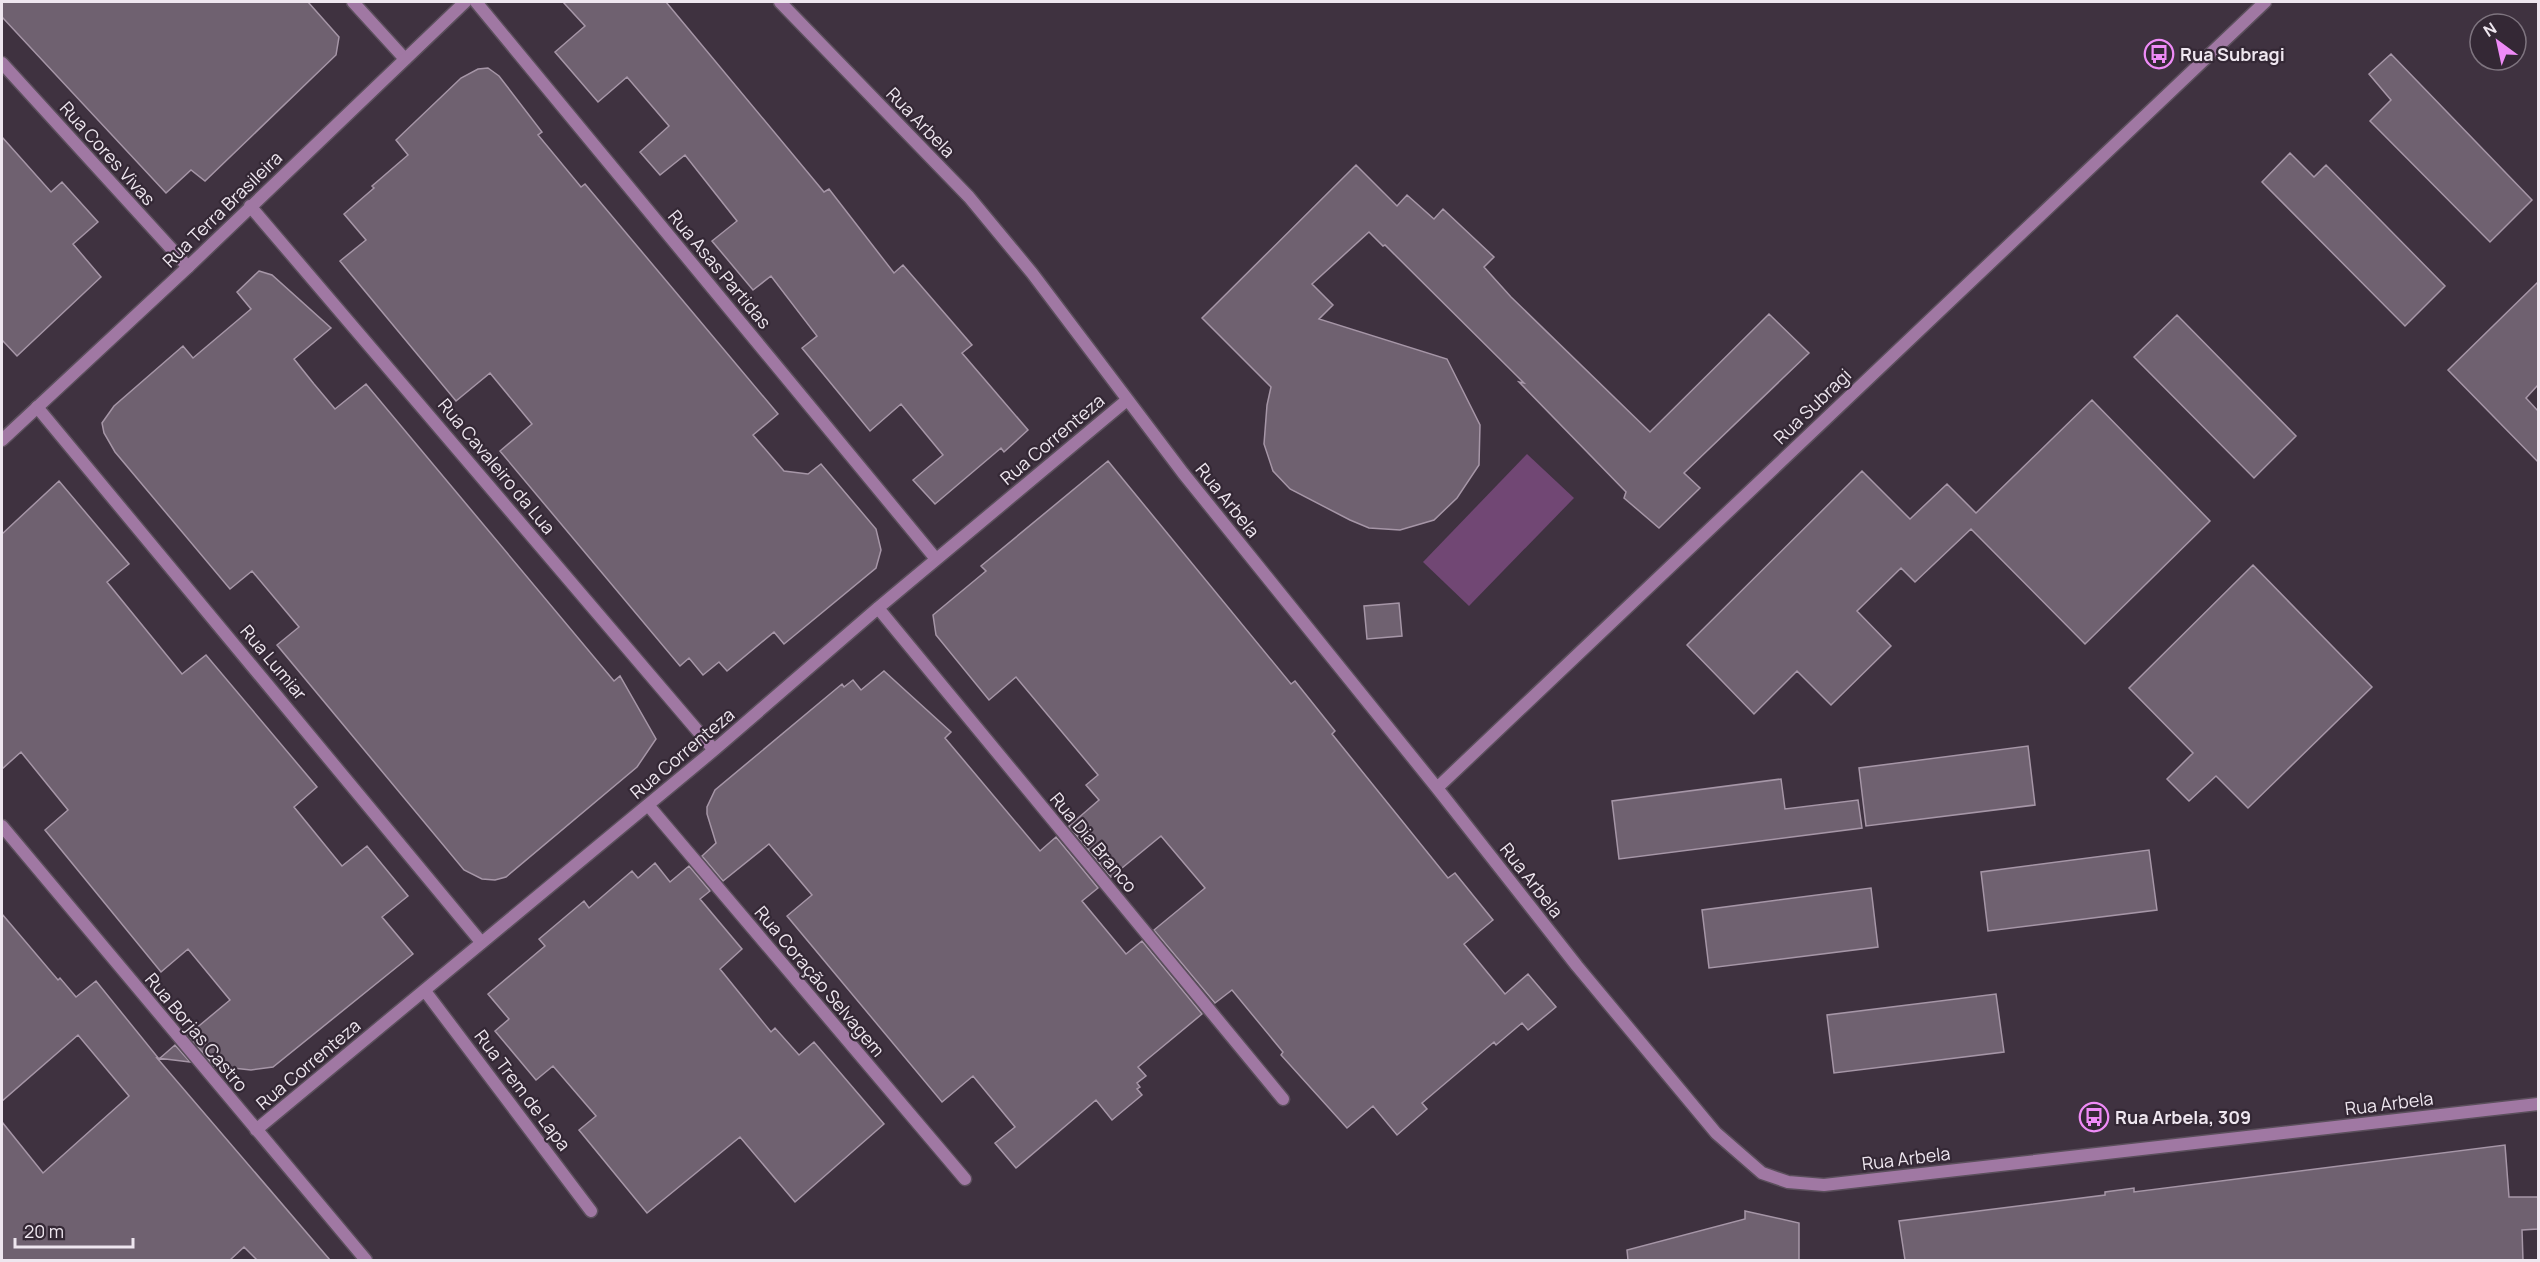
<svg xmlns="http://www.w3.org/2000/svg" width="2540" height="1262" font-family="Manrope,sans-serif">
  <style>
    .green { fill: #714774 }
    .building { fill: #6f6170; stroke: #a696a7; stroke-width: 1.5 }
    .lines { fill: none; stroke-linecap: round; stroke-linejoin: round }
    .minor-casing { stroke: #5b4f5c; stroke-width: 15 }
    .tertiary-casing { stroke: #5b4f5c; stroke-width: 15 }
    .minor { stroke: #a078a3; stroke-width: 12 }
    .tertiary { stroke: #a078a3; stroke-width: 12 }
    .labels { text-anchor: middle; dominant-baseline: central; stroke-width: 4.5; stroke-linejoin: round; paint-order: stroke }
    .poi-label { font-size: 18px; font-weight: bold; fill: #eee6ef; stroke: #342835; text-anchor: start }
    .street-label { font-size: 18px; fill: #eee6ef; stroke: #342835 }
  </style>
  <rect width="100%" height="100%" fill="#3f3240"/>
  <path class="green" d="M1527,454l47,44 -105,108 -46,-44z"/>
  <path class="building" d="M2,2h306l31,35 -3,18 -131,126 -14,-11 -25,23 -164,-176z
    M563,2h103l158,190 5,-3 65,84 9,-8 69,80 -10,8 66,77 -24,22 -3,-4 -66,56 -22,-24 30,-25 -42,-51 -31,27 -68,-83 15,-12 -46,-60 -18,14 -41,-49 25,-20 -52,-66 -25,20 -20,-23 29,-26 -42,-49 -29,25 -43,-50 30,-26z
    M2391,54l141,146 -42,42 -120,-121 21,-21 -22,-26z
    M488,68l11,8 43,56 -4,3 43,52 4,-3 193,230 -25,21 31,36 24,3 13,-10 55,65 5,21 -5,18 -92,76 -10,-12 -47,39 -8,-9 -16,13 -14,-17 -9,8 -180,-215 32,-27 -42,-51 -34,28 -116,-140 26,-21 -22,-26 30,-26 -2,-2 36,-31 -12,-15 65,-62 17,-9z
    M2,137l49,55 11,-10 36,40 -25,22 28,33 -84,79 -15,-16z
    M2290,153l24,24 12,-12 119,121 -40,40 -143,-144z
    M1356,165l41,41 10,-11 27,24 9,-10 51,48 -10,10 27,30 139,135 119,-118 40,39 -125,120 16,15 -41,40 -35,-30 2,-6 -107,-110 5,1 -139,-138 -2,1 -14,-14 -57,52 21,21 -14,14 128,40 33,66 -1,40 -22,33 -23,22 -34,10 -31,-2 -19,-8 -60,-31 -17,-18 -9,-27 3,-39 4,-18 -69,-69z
    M259,271l13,4 59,53 -37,31 20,25 21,25 31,-25 248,297 6,-5 36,63 -19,28 -131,110 -11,3 -13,-1 -18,-9 -187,-225 22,-18 -47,-56 -22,18 -115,-137 -11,-19 -2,-10 12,-17 69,-60 10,12 58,-49 -14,-17z
    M2538,282v103l-12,13 12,13v51l-90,-92z
    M2177,315l119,121 -42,42 -120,-121z
    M2092,400l118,121 -125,123 -114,-115 -56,53 -14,-14 -44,43 34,35 -60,59 -34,-34 -43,43 -67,-69 175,-174 48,48 37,-35 29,29z
    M1108,461l183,223 4,-3 40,50 -3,3 116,144 7,-5 38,47 -29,24 41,50 23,-20 28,33 -28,23 -6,-7 -26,22 -2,-3 -72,61 5,6 -30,26 -24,-29 -26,22 -66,-73 2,-3 -51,-62 -17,13 -61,-73 51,-42 -44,-52 -50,41 -42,-51 30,-26 -13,-15 12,-10 -82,-98 -27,23 -53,-65 -3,-20 53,-44 -5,-5z
    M59,481l70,83 -22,18 75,92 24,-19 111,132 -23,20 48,59 25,-20 41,50 -26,21 31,37 -140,113 -22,3 -37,-4 -26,-31 42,-35 -42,-51 -27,23 -116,-142 23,-20 -47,-58 -19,17v-235z
    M2253,565l119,122 -124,121 -32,-32 -27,25 -22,-22 26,-26 -64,-65z
    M1399,603l3,33 -35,3 -3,-33z
    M884,671l67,61 -6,6 95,113 16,-14 42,51 -16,13 44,53 16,-13 60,73 -64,53 8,9 -9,7 3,4 -3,2 5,6 -30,25 -16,-20 -80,68 -21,-25 20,-16 -42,-51 -31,26 -155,-186 25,-21 -43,-51 -46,37 -21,-25 14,-13 -9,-29v-7l8,-17 127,-106 2,3 9,-7 8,10z
    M2028,746l7,59 -169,21 -7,-58z
    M1781,779l4,30 73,-9 4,28 -243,31 -7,-58z
    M2149,850l8,60 -169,21 -7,-59z
    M655,863l15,19 19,-16 21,25 -10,8 42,50 -22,20 51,63 4,-4 24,27 15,-13 70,82 -89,78 -55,-65 -93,76 -68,-83 17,-14 -43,-50 -17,14 -41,-49 14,-12 -21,-25 57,-48 -6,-7 45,-38 5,7 43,-37 6,7z
    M1871,888l7,59 -169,21 -7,-58z
    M2,914l56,66 2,-2 16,19 20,-16 63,78 16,-14 15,17 -33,-4 173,202h-73l-13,-13 -14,13h-228v-138l41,51 86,-77 -51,-61 -76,66z
    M1996,994l8,58 -170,21 -7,-58z
    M2505,1145l4,52h29v32l-16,1 1,30h-618l-6,-39 206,-26v-3l29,-4v4z
    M1745,1211l54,12v37h-171l-1,-10 118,-31z"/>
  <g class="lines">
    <g class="minor-casing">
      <path id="minor" d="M353,2l52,57
        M476,2l460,557
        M780,2l189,195 63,76 151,200 254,315 140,178 139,167 46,40 26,9 36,3 714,-81
        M2,63l186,204
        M250,206l464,544
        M37,407l444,535
        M878,608l405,491
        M1437,788l828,-786
        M648,805l317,374
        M2,826l364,434
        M425,991l166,220
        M256,1130l458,-380 164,-142 249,-208"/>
    </g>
    <g class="tertiary-casing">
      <path id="tertiary" d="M2,440l186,-173 277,-265"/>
    </g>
    <use href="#minor" class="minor"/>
    <use href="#tertiary" class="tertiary"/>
  </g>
  <defs>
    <g id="bus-ring" transform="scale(1.5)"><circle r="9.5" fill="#342835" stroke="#ef8bf7" stroke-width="1.5"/><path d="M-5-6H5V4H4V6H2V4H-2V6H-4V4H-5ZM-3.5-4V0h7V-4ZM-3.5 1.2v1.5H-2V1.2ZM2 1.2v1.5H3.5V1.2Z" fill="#ef8bf7"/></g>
  </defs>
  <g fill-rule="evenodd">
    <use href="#bus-ring" x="2159" y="54"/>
    <use href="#bus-ring" x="2094" y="1117"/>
  </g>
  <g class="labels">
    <g class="poi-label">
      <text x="2180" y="54">Rua Subragi</text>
      <text x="2115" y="1117">Rua Arbela, 309</text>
    </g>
    <g class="street-label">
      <text transform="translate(921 122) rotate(46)">Rua Arbela</text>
      <text transform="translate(108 153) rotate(48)">Rua Cores Vivas</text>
      <text transform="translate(222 209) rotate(-44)">Rua Terra Brasileira</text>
      <text transform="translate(720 269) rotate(50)">Rua Asas Partidas</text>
      <text transform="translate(1812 406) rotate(-44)">Rua Subragi</text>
      <text transform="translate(1052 439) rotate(-40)">Rua Correnteza</text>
      <text transform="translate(497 466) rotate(50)">Rua Cavaleiro da Lua</text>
      <text transform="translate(1228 500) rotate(51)">Rua Arbela</text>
      <text transform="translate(274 662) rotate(50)">Rua Lumiar</text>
      <text transform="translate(682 753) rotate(-40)">Rua Correnteza</text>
      <text transform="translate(1094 842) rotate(50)">Rua Dia Branco</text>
      <text transform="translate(1532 880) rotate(52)">Rua Arbela</text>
      <text transform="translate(820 981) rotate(50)">Rua Coração Selvagem</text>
      <text transform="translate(197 1032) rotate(50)">Rua Borjas Castro</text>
      <text transform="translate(308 1064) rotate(-40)">Rua Correnteza</text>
      <text transform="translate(523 1090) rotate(53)">Rua Trem de Lapa</text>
      <text transform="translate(2389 1103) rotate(-7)">Rua Arbela</text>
      <text transform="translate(1906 1158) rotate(-7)">Rua Arbela</text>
    </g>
  </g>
  <rect width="2540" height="1262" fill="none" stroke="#eee6ef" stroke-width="6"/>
  <g transform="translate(2498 42) rotate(327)"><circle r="28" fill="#342835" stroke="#7e747f" stroke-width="1.5"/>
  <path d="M0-4.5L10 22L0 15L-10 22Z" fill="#ef8bf7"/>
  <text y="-9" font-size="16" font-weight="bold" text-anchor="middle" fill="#eee6ef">N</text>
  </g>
  <path d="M15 1238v9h118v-9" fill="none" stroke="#eee6ef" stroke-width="3"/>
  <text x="24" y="1238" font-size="18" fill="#eee6ef" stroke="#342835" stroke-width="4.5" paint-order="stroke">20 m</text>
</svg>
